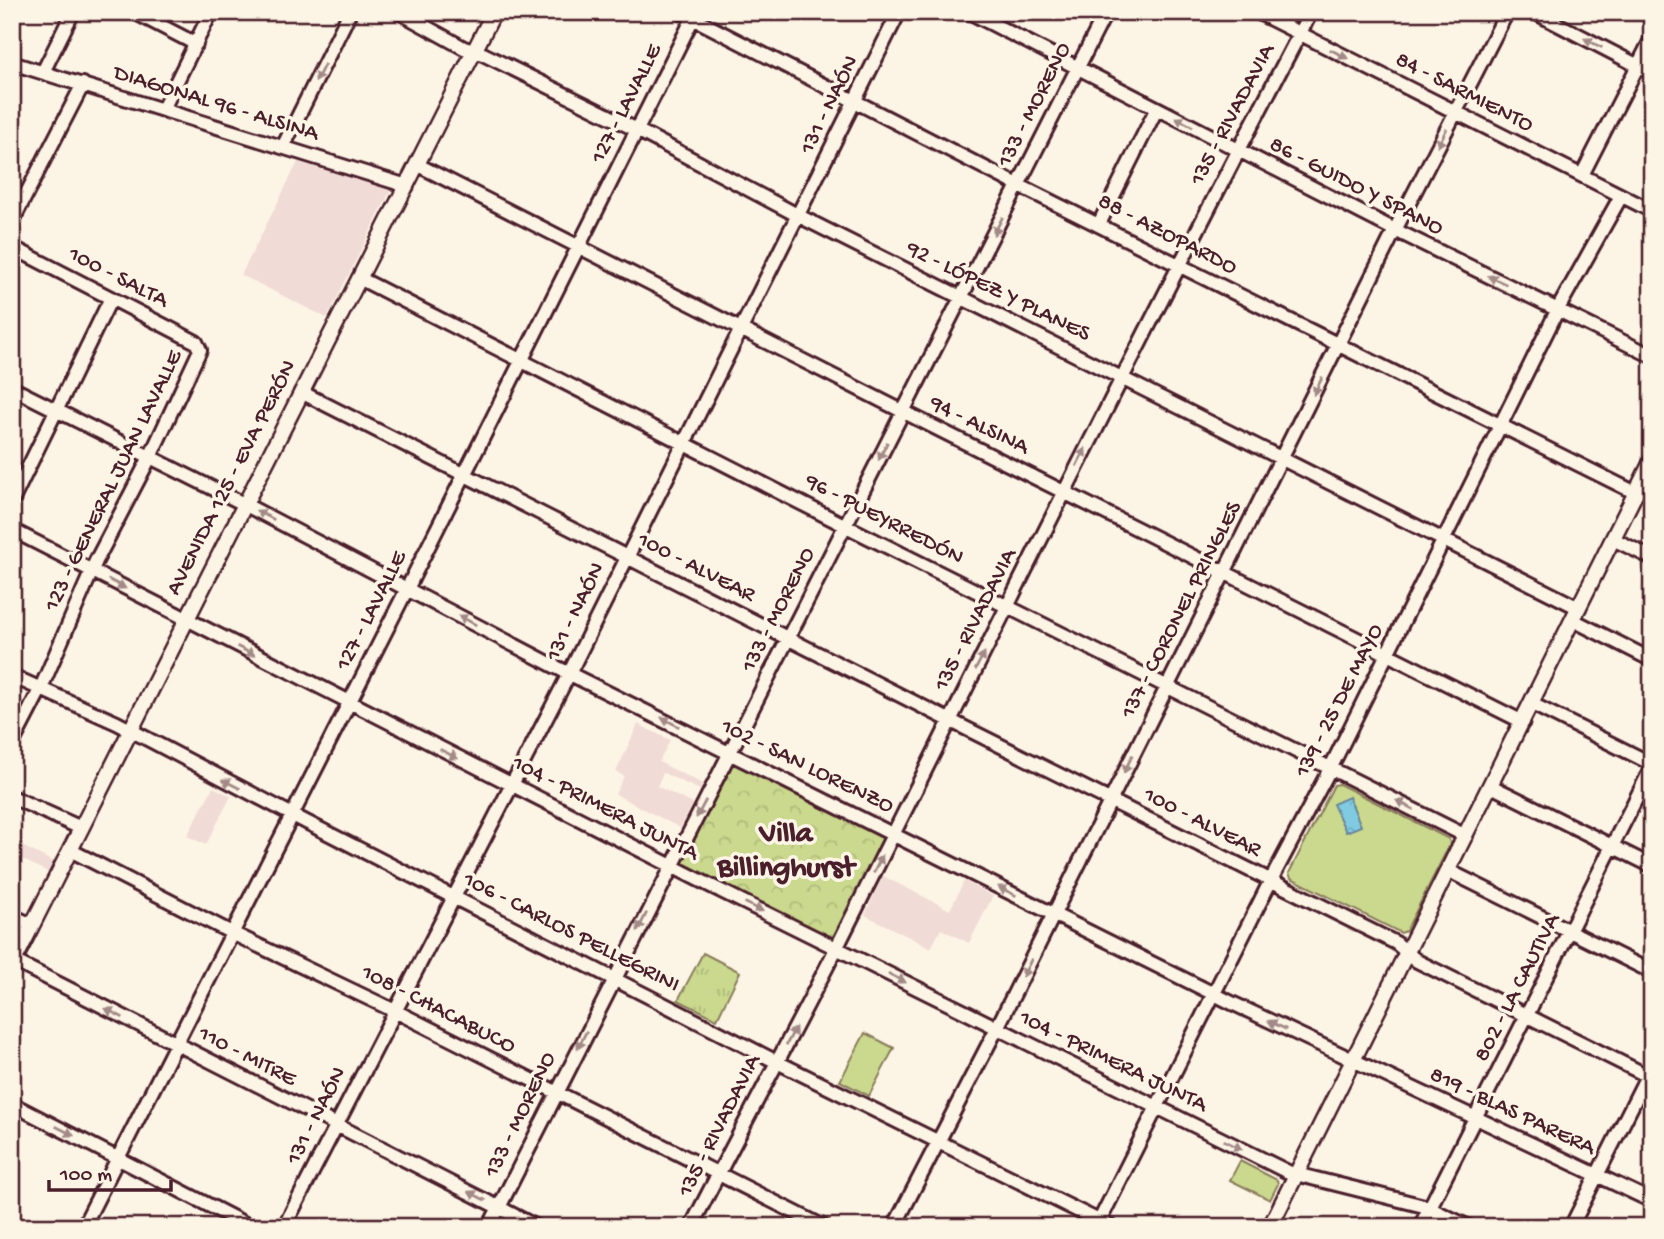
<svg xmlns="http://www.w3.org/2000/svg" width="1664" height="1239" font-family="'Gochi Hand',sans-serif">
  <style>
    .built { fill: #f1dbd6 }
    .grass { fill: url(#grass-tufts); stroke: #8a7c5c; stroke-width: 2 }
    .park { fill: url(#park-crowns); stroke: #8a7c5c; stroke-width: 2 }
    .garden { fill: #cad98d; stroke: #8a7c5c; stroke-width: 2 }
    .water { fill: url(#water-ripples); stroke: #6b8699; stroke-width: 2 }
    .lines { fill: none; stroke-linecap: round; stroke-linejoin: round }
    .minor-casing { stroke: #4a1f2b; stroke-width: 18 }
    .major-casing { stroke: #4a1f2b; stroke-width: 19 }
    .minor { stroke: #fcf5e5; stroke-width: 12 }
    .major { stroke: #fcf5e5; stroke-width: 14 }
    .oneway { fill: #a38a88 }
    .labels { text-anchor: middle; dominant-baseline: central; stroke-width: 7; stroke-linejoin: round; paint-order: stroke }
    .street-label { font-size: 23px; fill: #4a1f2b; stroke: #fcf5e5 }
    .district-label { font-size: 30px; font-weight: bold; fill: #4a1f2b; stroke: #fcf5e5 }
  </style>
  <defs>
    <pattern id="grass-tufts" width="24" height="20" patternUnits="userSpaceOnUse" patternTransform="scale(1.75)"><rect width="24" height="20" fill="#cad98d"/><path d="M3 7l-1-3M5 7V3M7 7l1-3M15 17l-1-3M17 17v-4M19 17l1-3" fill="none" stroke="#afba7a"/></pattern>
    <pattern id="park-crowns" width="20" height="18" patternUnits="userSpaceOnUse" patternTransform="scale(1.75)"><rect width="20" height="18" fill="#cad98d"/><path d="M2 6a3 3 0 1 1 6 0M12 15a3 3 0 1 1 6 0" fill="none" stroke="#afba7a"/></pattern>
    <pattern id="water-ripples" width="26" height="14" patternUnits="userSpaceOnUse" patternTransform="scale(1.75)"><rect width="26" height="14" fill="#81cbe2"/><path d="M2 4q2-2 4 0t4 0M15 11q2-2 4 0t4 0" fill="none" stroke="#71aec2"/></pattern>
  </defs>
  <rect width="100%" height="100%" fill="#fcf5e5"/>
  <filter id="ink" filterUnits="userSpaceOnUse"><feTurbulence type="fractalNoise" baseFrequency=".0143" numOctaves="2"/><feDisplacementMap in="SourceGraphic" scale="14" xChannelSelector="R" yChannelSelector="G"/><feConvolveMatrix kernelMatrix="1 2 1 2 8 2 1 2 1" color-interpolation-filters="sRGB"/></filter>
  <g filter="url(#ink)">
    <path class="built" d="M298,162l93,28 -64,128 -86,-43z
      M638,724l32,16 -11,22 44,22 -3,6 -37,-17 -6,13 36,18 -13,24 -65,-34 9,-18 -8,-4z
      M213,787l18,9 -25,49 -19,-9z
      M12,841l42,21 -5,11 -35,-18 -2,1z
      M883,876l67,34 14,-29 29,15 -24,47 -28,-14 -10,19 -66,-33z"/>
    <path class="grass" d="M703,953l37,19 -23,47 -39,-19z"/>
    <path class="park" d="M731,761l155,74 -51,106 -154,-76v-6z"/>
    <path class="garden" d="M1339,784l110,55 1,5 -44,87 -5,2 -110,-55 -2,-5 45,-88z
      M865,1033l29,15 -25,48 -29,-15z
      M1240,1161l37,19 1,4 -8,16 -40,-20z"/>
    <path class="water" d="M1349,797l12,29 -15,6 -13,-28z"/>
    <g class="lines">
      <g class="minor-casing">
        <path id="minor" d="M134,12l62,32
          M399,12l65,36 19,6 154,76 162,86 780,392
          M681,12l337,173 618,308
          M969,12l426,218 257,126
          M1257,12l395,199
          M1534,12l118,61
          M12,63l395,123
          M43,72l30,-60
          M163,109l48,-97
          M283,147l67,-135
          M418,165l484,246 621,311
          M1582,175l70,-137
          M12,222l71,-138
          M1099,224l58,-116
          M12,247l184,95 4,8 -50,107 -54,104 -55,127 -29,56
          M359,278l487,248 620,310
          M12,388l232,116 314,164 674,335 420,198
          M301,392l648,328 447,223 21,18 235,117
          M12,501l99,-203
          M12,530l693,353 583,289 136,34 45,21
          M1613,539l39,19
          M1573,620l79,40
          M12,676l105,47 189,99 471,240 334,165
          M1532,704l120,60
          M1491,786l161,80
          M12,797l69,31
          M70,850l162,83 163,78 429,216
          M1449,871l203,101
          M12,916l20,9
          M14,961l523,266
          M12,1104l239,123
          M1097,1226l174,-346 60,-113 227,-458 63,-113
          M83,1227l324,-638 289,-577
          M284,1227l286,-555 329,-660
          M489,1227l617,-1215
          M691,1227c48,-94 98,-186 146,-280 156,-312 311,-626 474,-935
          M894,1227l103,-199 398,-798 112,-218
          M1420,1227l232,-460
          M1571,1227l81,-161"/>
      </g>
      <g class="major-casing">
        <path id="major" d="M12,965l482,-953
          M1270,1227l382,-767"/>
      </g>
      <use href="#minor" class="minor"/>
      <use href="#major" class="major"/>
    </g>
    <defs><path id="oneway-solid" d="M-6-.8H1V-3.2L6.5 0L1 3.2V.8H-6Z" transform="scale(1.75)"/></defs>
    <g class="oneway">
      <use href="#oneway-solid" transform="translate(1593 43) rotate(-153)"/>
      <use href="#oneway-solid" transform="translate(1339 54) rotate(27)"/>
      <use href="#oneway-solid" transform="translate(320 73) rotate(117)"/>
      <use href="#oneway-solid" transform="translate(1184 122) rotate(-152)"/>
      <use href="#oneway-solid" transform="translate(1442 138) rotate(117)"/>
      <use href="#oneway-solid" transform="translate(998 226) rotate(117)"/>
      <use href="#oneway-solid" transform="translate(1497 280) rotate(-154)"/>
      <use href="#oneway-solid" transform="translate(1318 386) rotate(116)"/>
      <use href="#oneway-solid" transform="translate(883 451) rotate(116)"/>
      <use href="#oneway-solid" transform="translate(1081 457) rotate(-63)"/>
      <use href="#oneway-solid" transform="translate(265 515) rotate(-153)"/>
      <use href="#oneway-solid" transform="translate(117 584) rotate(28)"/>
      <use href="#oneway-solid" transform="translate(467 620) rotate(-152)"/>
      <use href="#oneway-solid" transform="translate(246 651) rotate(27)"/>
      <use href="#oneway-solid" transform="translate(980 661) rotate(-62)"/>
      <use href="#oneway-solid" transform="translate(670 722) rotate(-153)"/>
      <use href="#oneway-solid" transform="translate(449 754) rotate(27)"/>
      <use href="#oneway-solid" transform="translate(1128 764) rotate(116)"/>
      <use href="#oneway-solid" transform="translate(231 784) rotate(-153)"/>
      <use href="#oneway-solid" transform="translate(1405 805) rotate(-153)"/>
      <use href="#oneway-solid" transform="translate(701 809) rotate(118)"/>
      <use href="#oneway-solid" transform="translate(878 864) rotate(-64)"/>
      <use href="#oneway-solid" transform="translate(1007 891) rotate(-153)"/>
      <use href="#oneway-solid" transform="translate(754 907) rotate(26)"/>
      <use href="#oneway-solid" transform="translate(642 922) rotate(117)"/>
      <use href="#oneway-solid" transform="translate(1027 968) rotate(116)"/>
      <use href="#oneway-solid" transform="translate(897 978) rotate(27)"/>
      <use href="#oneway-solid" transform="translate(114 1013) rotate(-153)"/>
      <use href="#oneway-solid" transform="translate(1277 1025) rotate(-154)"/>
      <use href="#oneway-solid" transform="translate(791 1036) rotate(-62)"/>
      <use href="#oneway-solid" transform="translate(582 1040) rotate(117)"/>
      <use href="#oneway-solid" transform="translate(65 1131) rotate(27)"/>
      <use href="#oneway-solid" transform="translate(1233 1145) rotate(27)"/>
      <use href="#oneway-solid" transform="translate(477 1196) rotate(-153)"/>
    </g>
  </g>
  <g class="labels">
    <g class="street-label">
      <text transform="translate(1464 93) rotate(27)">84 - SARMIENTO</text>
      <text transform="translate(216 104) rotate(17)">DIAGONAL 96 - ALSINA</text>
      <text transform="translate(627 104) rotate(-63)">127 - LAVALLE</text>
      <text transform="translate(830 105) rotate(-64)">131 - NAÓN</text>
      <text transform="translate(1035 105) rotate(-63)">133 - MORENO</text>
      <text transform="translate(1233 115) rotate(-62)">135 - RIVADAVIA</text>
      <text transform="translate(1356 187) rotate(27)">86 - GUIDO Y SPANO</text>
      <text transform="translate(1167 235) rotate(27)">88 - AZOPARDO</text>
      <text transform="translate(118 278) rotate(27)">100 - SALTA</text>
      <text transform="translate(998 292) rotate(26)">92 - LÓPEZ Y PLANES</text>
      <text transform="translate(979 426) rotate(26)">94 - ALSINA</text>
      <text transform="translate(232 478) rotate(-63)">AVENIDA 125 - EVA PERÓN</text>
      <text transform="translate(114 481) rotate(-64)">123 - GENERAL JUAN LAVALLE</text>
      <text transform="translate(884 520) rotate(27)">96 - PUEYRREDÓN</text>
      <text transform="translate(696 568) rotate(27)">100 - ALVEAR</text>
      <text transform="translate(779 610) rotate(-63)">133 - MORENO</text>
      <text transform="translate(1182 610) rotate(-63)">137 - CORONEL PRINGLES</text>
      <text transform="translate(372 611) rotate(-63)">127 - LAVALLE</text>
      <text transform="translate(576 612) rotate(-64)">131 - NAÓN</text>
      <text transform="translate(976 620) rotate(-63)">135 - RIVADAVIA</text>
      <text transform="translate(1340 701) rotate(-63)">139 - 25 DE MAYO</text>
      <text transform="translate(807 767) rotate(26)">102 - SAN LORENZO</text>
      <text transform="translate(605 809) rotate(27)">104 - PRIMERA JUNTA</text>
      <text transform="translate(1202 823) rotate(27)">100 - ALVEAR</text>
      <text transform="translate(571 933) rotate(27)">106 - CARLOS PELLEGRINI</text>
      <text transform="translate(1518 988) rotate(-63)">802 - LA CAUTIVA</text>
      <text transform="translate(438 1010) rotate(27)">108 - CHACABUCO</text>
      <text transform="translate(247 1057) rotate(27)">110 - MITRE</text>
      <text transform="translate(1113 1062) rotate(26)">104 - PRIMERA JUNTA</text>
      <text transform="translate(1512 1112) rotate(25)">819 - BLAS PARERA</text>
      <text transform="translate(521 1115) rotate(-64)">133 - MORENO</text>
      <text transform="translate(317 1116) rotate(-63)">131 - NAÓN</text>
      <text transform="translate(720 1126) rotate(-63)">135 - RIVADAVIA</text>
    </g>
    <g class="district-label">
      <text x="786" y="835">Villa<tspan x="786" dy="34">Billinghurst</tspan></text>
    </g>
  </g>
  <rect width="1664" height="1239" fill="none" stroke="#fcf5e5" stroke-width="42"/>
  <rect x="21" y="21" width="1622" height="1197" fill="none" stroke="#4a1f2b" stroke-width="2.5" filter="url(#ink)"/>
  <path d="M49 1180v10h122v-10" fill="none" stroke="#4a1f2b" stroke-width="3.5"/>
  <text x="60" y="1180" font-size="21" fill="#4a1f2b" stroke="#fcf5e5" stroke-width="5" paint-order="stroke">100 m</text>
</svg>
